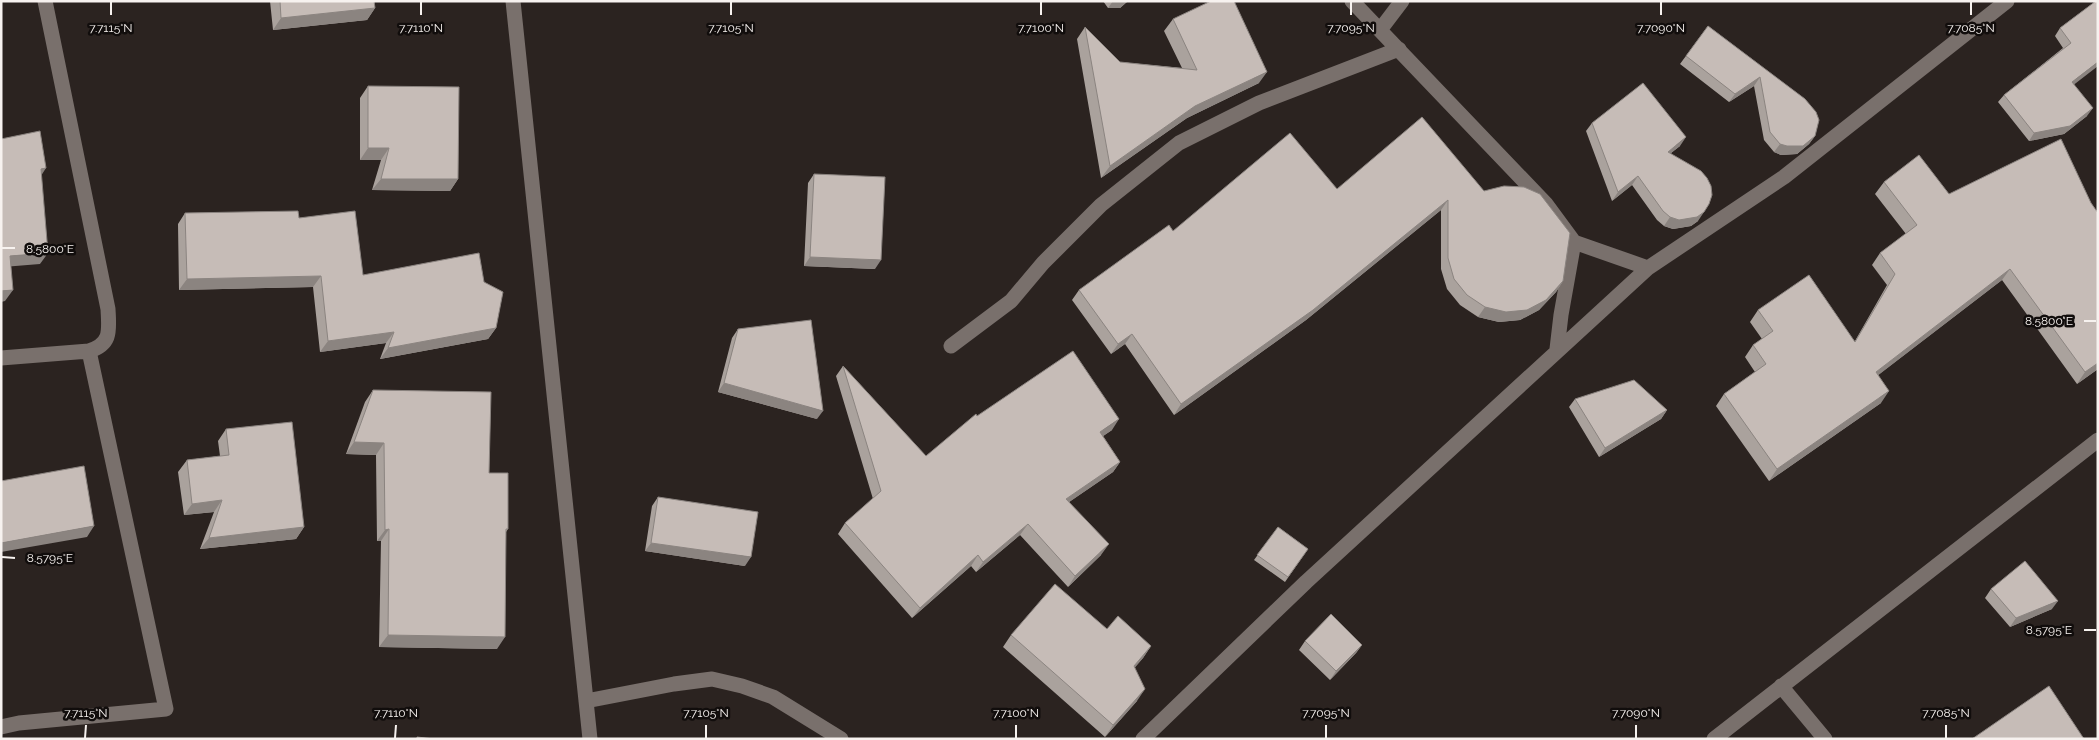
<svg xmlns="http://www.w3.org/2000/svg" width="2099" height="740" font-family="Raleway,sans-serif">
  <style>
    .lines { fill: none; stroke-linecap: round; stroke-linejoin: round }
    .minor { stroke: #79706c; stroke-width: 15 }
    .wall { fill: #aaa29d }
    .shaded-wall { fill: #8b8480 }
    .building { fill: #c6bcb7; stroke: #8b8480 }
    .ticks { fill: none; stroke: #f7f2ef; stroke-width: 2 }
    .ticks-label { font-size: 12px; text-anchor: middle; fill: #f7f2ef; stroke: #110d0c; stroke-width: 5; stroke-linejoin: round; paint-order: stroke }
  </style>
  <rect width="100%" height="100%" fill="#2b2320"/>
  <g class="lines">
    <path class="minor" d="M513,1l77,738
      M1352,1l194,203 28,38 74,26
      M1380,30l22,-29
      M951,346l60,-45 32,-38 58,-58 78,-62 80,-40 140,-54
      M1557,349l4,-34 13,-73
      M1,358l88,-7c23,-7 20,-21 19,-42l-63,-308
      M1781,686l44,53
      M586,701l88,-17 38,-5 30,7 31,11 68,42
      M1,727l18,-4 147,-14 -77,-358
      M1143,739l163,-157 342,-314 136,-91 223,-176
      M1714,739l384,-299"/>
  </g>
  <path class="wall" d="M270,1h104l1,7 -8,12 -94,10z
    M1103,1h25l-8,7h-12z
    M2096,1l-22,83 13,32 -23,18 -35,7 -31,-39 6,-7 59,-47 -8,-12 5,-8z
    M1173,19l86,64 -72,35 -86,60 -24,-139 8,-12 35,35 62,6 -18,-37z
    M1708,26l97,73 10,37 -6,8 -12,10 -16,1 -7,-3 -10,-12 -10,-54 -25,16 -49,-38z
    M368,86l90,93 -8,12 -78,-1 9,-30h-21v-62z
    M1592,123l88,23 -9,7 27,68 -7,5 -18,3 -9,-3 -7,-6 -25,-35 -20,16 -26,-70z
    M814,174l61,95 -71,-3 4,-83z
    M1884,182l65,12 142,9 7,10v156l-21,15 -75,-104 -124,95 3,28 -112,78 -53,-75 8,-12 31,-22 -10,-15 8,-12 9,-6 -12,-17 8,-12 97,31 32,-56 -15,-20 8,-12 26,-19 -31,-40z
    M1337,189l147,2 79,90 -7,11 -17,18 -19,10 -21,2 -21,-5 -18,-12 -13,-16 -6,-20v-59l-135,110 -132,95 -49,-71 -14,10 -39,-54 7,-10 94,-59z
    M185,213l114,5 64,57 121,7 12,46 -8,11 -108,20 6,-16 -66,9 -7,-65 -134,3 -1,-66z
    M738,329l79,90 -99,-27 14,-54z
    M843,366l83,90 51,-40 135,14 -9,6 17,26 -7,10 -44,30 32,53 -33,32 -48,-52 -44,37 -5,-6 -59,52 -74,-84 7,-11 28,-24 -37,-123z
    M373,390l116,83 19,56 -2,3 -9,117 -118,-2 2,-106h-4l-1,-86 -30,-1 19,-52z
    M1575,399l92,11 -6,9 -62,38 -30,-50z
    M226,429l78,98 -8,12 -96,10 14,-37 -30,3 -6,-43 9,-12 33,-4 -2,-15z
    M658,497l87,69 -100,-15 7,-45z
    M1278,527l30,22 -23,33 -31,-22z
    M1991,589l61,20 -42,18 -25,-29z
    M1107,629l44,17 -8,12 -8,9 2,34 -32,36 -102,-90 8,-12z
    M1305,641l57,4 -6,8 -26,27 -31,-30z"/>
  <path class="shaded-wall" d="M1113,1h15l-8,7h-12z
    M375,8l-8,12 -94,10 8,-12z
    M2098,62v4l-31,24 5,-8z
    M1267,72l-8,11 -72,35 -86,60 9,-12 85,-60z
    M1760,77l-6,9 -25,16 6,-8z
    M2093,108l-6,8 -23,18 -35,7 5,-8z
    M1815,136l-6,8 -12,10 -16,1 -7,-3 6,-8z
    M1686,137l-6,9 -18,14 6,-8z
    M368,148h21l-8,12h-21z
    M46,168l-7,11 2,-10z
    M1638,176l-6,9 -20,16 6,-9z
    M381,179h77l-8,12 -78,-1z
    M1448,200l-7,10 -135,110 -132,95 7,-11z
    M1704,212l-6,9 -7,5 -18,3 -9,-3 6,-9z
    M48,253l-8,11 -37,3 7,-11z
    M810,257l71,3 -6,9 -71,-3z
    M2010,269l-8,11 -134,103 8,-11z
    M321,276l-8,11 -134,3 8,-11z
    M1563,281l-7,11 -17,18 -19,10 -21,2 -21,-5 7,-10z
    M13,290l-8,11 -4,1v-11z
    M496,328l-8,11 -108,20 8,-11z
    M394,332l-8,11 -66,9 8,-11z
    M1132,334l-7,10 -14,10 7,-10z
    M2098,363v6l-21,15 8,-12z
    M724,383l99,28 -6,8 -99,-27z
    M1889,391l-8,12 -112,78 8,-12z
    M1667,410l-6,9 -62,38 6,-9z
    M1119,419l-7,11 -19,13 7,-11z
    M354,442l30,1 -8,12 -30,-1z
    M1120,462l-7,10 -54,37 7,-10z
    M222,500l-8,12 -30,3 8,-11z
    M1028,524l-8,11 -44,37 7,-10z
    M94,526l-7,11 -86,15v-9z
    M304,527l-8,12 -96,10 9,-11z
    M389,529l-8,12h-4l8,-11z
    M651,543l100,14 -6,9 -100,-15z
    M1109,544l-8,11 -33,32 7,-11z
    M978,555l-7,11 -59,52 8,-10z
    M2058,601l-6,8 -42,18 6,-9z
    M388,635l117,2 -8,12 -118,-2z
    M1362,645l-6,8 -26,27 6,-9z
    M1151,646l-8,12 -17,20 8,-12z
    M1145,689l-8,12 -32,36 8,-12z"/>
  <path class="building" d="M280,1h94l1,7 -94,10z
    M1211,1h23l33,71 -72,34 -85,60 -25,-139 35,35 77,8 -24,-51z
    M2096,1h2v61l-26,20 21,26 -23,18 -36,7 -30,-38 67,-52 -11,-15z
    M1708,26l97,73 11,13 3,8 -4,16 -12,10h-16l-7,-2 -10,-12 -10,-55 -25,17 -49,-38z
    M1643,83l43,54 -18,15 33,19 6,7 4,8 1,9 -3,9 -5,8 -7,5 -18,3 -9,-3 -7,-6 -25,-35 -20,16 -26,-69z
    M368,86l91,1 -1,92h-77l8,-31h-21z
    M1422,117l62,74 20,-5 20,1 16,7 30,39 -7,48 -17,19 -19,10 -21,2 -21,-5 -18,-12 -13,-16 -6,-21v-58l-135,110 -132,94 -49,-70 -14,10 -39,-54 90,-65 4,6 117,-98 47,56z
    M40,131l6,37 -5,1 7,84 -38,3 3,34 -12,1v-152z
    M2061,139l30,64 7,10v150l-13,9 -75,-103 -134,103 13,19 -112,78 -53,-75 42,-30 -13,-19 20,-14 -15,-21 51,-35 46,67 40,-68 -15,-21 37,-28 -33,-43 35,-27 30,39z
    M814,174l71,3 -4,83 -71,-3z
    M298,211l1,7 56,-7 8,64 116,-22 5,29 19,10 -7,36 -108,20 6,-16 -66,9 -7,-65 -134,3 -2,-66z
    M811,320l12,91 -99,-28 14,-54z
    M1073,351l46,68 -19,13 20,30 -54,37 43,45 -34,32 -47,-52 -45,38 -5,-7 -58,53 -75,-85 36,-32 -38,-125 83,90 50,-42 1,2z
    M1634,380l33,30 -62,38 -30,-49z
    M373,390l118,2 -2,81h19v56h-2l-1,108 -117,-2 1,-106 -4,1 -1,-87 -30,-1z
    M292,422l12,105 -95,11 13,-38 -30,4 -5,-44 42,-5 -3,-26z
    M84,466l10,60 -93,17v-62z
    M658,497l100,15 -7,45 -100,-14z
    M1278,527l30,22 -20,28 -31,-22z
    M2025,561l33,40 -42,17 -25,-29z
    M1055,584l52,45 11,-13 33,30 -17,20 11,23 -32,36 -102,-90z
    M1331,614l31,31 -26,26 -31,-30z
    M2049,686l35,53h-112z
    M417,737l17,2h-17z"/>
  <path class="ticks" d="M111,15v-13M421,15v-13M731,15v-13M1041,15v-13M1351,15v-13M1661,15v-13M1971,15v-13M2,248h13M2084,321h12M2,557l13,1M2084,630h12M85,738l1,-13M395,738l1,-13M706,738v-13M1016,738v-13M1326,738v-13M1636,738v-13M1946,738v-13"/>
  <g class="ticks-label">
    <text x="111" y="32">7.7115°N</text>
    <text x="421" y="32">7.7110°N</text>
    <text x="731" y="32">7.7105°N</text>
    <text x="1041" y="32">7.7100°N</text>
    <text x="1351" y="32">7.7095°N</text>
    <text x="1661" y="32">7.7090°N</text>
    <text x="1971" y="32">7.7085°N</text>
    <text x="50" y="253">8.5800°E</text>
    <text x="2049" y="325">8.5800°E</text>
    <text x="50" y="562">8.5795°E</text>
    <text x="2049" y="634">8.5795°E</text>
    <text x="86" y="717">7.7115°N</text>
    <text x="396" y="717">7.7110°N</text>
    <text x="706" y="717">7.7105°N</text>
    <text x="1016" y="717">7.7100°N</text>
    <text x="1326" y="717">7.7095°N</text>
    <text x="1636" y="717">7.7090°N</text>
    <text x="1946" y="717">7.7085°N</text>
  </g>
  <rect width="2099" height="740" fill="none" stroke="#f7f2ef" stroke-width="5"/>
</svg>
